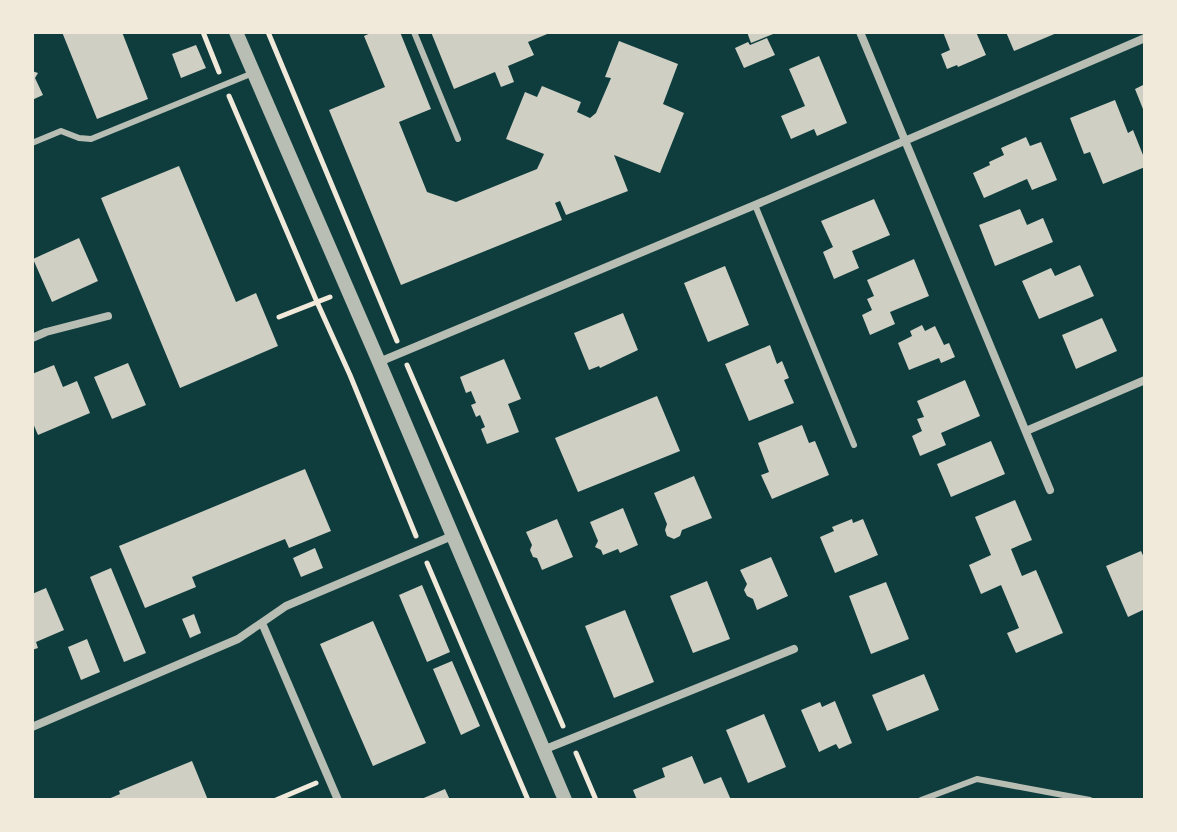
<svg xmlns="http://www.w3.org/2000/svg" width="1177" height="832" font-family="'Source Serif 4',serif">
  <style>
    .building { fill: #cfcfc3 }
    .lines { fill: none; stroke-linecap: round; stroke-linejoin: round }
    .path { stroke: #f1e9da; stroke-width: 5 }
    .service { stroke: #b8beb3; stroke-width: 6 }
    .minor { stroke: #b8beb3; stroke-width: 8 }
    .tertiary { stroke: #b8beb3; stroke-width: 14 }
  </style>
  <rect width="100%" height="100%" fill="#0f3d3e"/>
  <path class="building" d="M62,32h60l26,67 -51,20z
    M373,32h27l31,77 -32,13 28,70 29,10 81,-33 7,-15 -38,-15 19,-47 12,5 5,-11 39,16 -4,10 13,6 6,-5 15,-35 -6,-1 14,-36 59,23 -15,40 21,9 -24,60 -46,-18 14,36 -62,24 -6,-14 -5,2 7,17 -161,65 -72,-175 56,-23 -21,-51z
    M431,32h121l-24,10 6,13 -26,11 6,16 -13,5 -6,-15 -41,17z
    M747,32h31l-27,11z
    M943,32h33l10,23 -28,12 -1,-2 -10,4 -6,-15 9,-4z
    M1006,32h53l-45,19z
    M767,38l8,17 -31,13 -9,-20 13,-6 2,3z
    M196,45l10,23 -25,10 -9,-24z
    M819,56l28,67 -30,13 -3,-7 -23,10 -10,-23 24,-10 -16,-37z
    M32,71l6,2 -3,5 8,17 -11,5z
    M1145,84v30l-10,-25z
    M1115,100l13,33 5,-3 12,30v7l-42,17 -13,-32 -6,2 -14,-36z
    M1026,137l4,9 11,-4 16,38 -25,10 -5,-11 -43,19 -11,-25 17,-8 -1,-3 15,-7 -3,-7z
    M179,166l57,136 20,-9 22,53 -98,42 -79,-190z
    M874,199l16,36 -38,16 7,17 -25,11 -11,-27 10,-5 -12,-26z
    M1020,209l7,16 16,-7 10,24 -58,24 -16,-41z
    M79,238l19,43 -46,21 -19,-43z
    M914,259l15,37 -39,16 5,12 -25,11 -8,-20 10,-5 -5,-11 7,-3 -7,-16z
    M1080,265l14,31 -55,23 -17,-38 29,-13 4,8z
    M725,266l24,59 -41,17 -24,-59z
    M623,313l15,37 -38,18 -1,-2 -10,4 -15,-37z
    M1102,318l15,33 -41,18 -14,-34z
    M922,325l3,6 10,-5 9,19 5,-2 6,14 -14,6 -2,-5 -30,12 -11,-27 14,-7 -2,-5z
    M770,345l7,19 5,-3 7,17 -5,2 10,23 -45,18 -24,-57z
    M504,359l17,40 -13,5 11,28 -32,12 -6,-15 4,-2 -5,-12 -4,2 -5,-12 5,-2 -5,-12 -5,2 -6,-16z
    M128,363l18,42 -34,14 -18,-42z
    M54,365l9,22 14,-6 13,32 -52,22 -6,-14v-47z
    M965,380l15,36 -39,17 5,12 -26,11 -8,-20 10,-5 -5,-12 7,-2 -7,-16z
    M657,396l23,55 -102,41 -23,-54z
    M802,425l7,18 6,-2 14,34 -57,24 -11,-24 8,-3 -11,-29z
    M991,441l14,33 -54,23 -14,-33z
    M305,469l26,62 -42,17 -4,-9 -20,8 -73,30 4,10 -51,21 -26,-62z
    M694,476l18,42 -30,12 -2,6 -6,3 -7,-3 -2,-6 2,-6 -13,-31z
    M1015,500l17,40 -21,9 11,27 14,-6 27,63 -47,20 -9,-20 12,-5 -18,-43 -20,9 -12,-29 22,-10 -16,-38z
    M623,508l15,37 -18,8 -2,-4 -15,6 -2,-5 -6,-3 3,-6 -8,-19z
    M557,519l16,38 -31,13 -5,-12 -4,-1 -3,-7 2,-5 -6,-13z
    M852,519l1,4 10,-4 15,36 -43,18 -15,-36 14,-6 -2,-4z
    M315,548l8,20 -22,9 -8,-19z
    M1141,551l4,9v49l-17,8 -22,-51z
    M771,557l17,39 -31,14 -4,-11 -6,-3 -3,-6 3,-6 -7,-14z
    M111,568l35,85 -22,9 -34,-85z
    M707,581l23,58 -37,14 -23,-57z
    M886,582l23,57 -38,15 -22,-58z
    M422,585l28,67 -23,10 -28,-67z
    M46,588l18,42 -28,12 2,6 -6,2v-56z
    M625,610l29,72 -40,16 -29,-72z
    M194,614l7,19 -11,5 -8,-19z
    M373,621l53,122 -53,23 -53,-122z
    M87,639l13,33 -19,8 -13,-33z
    M452,661l28,65 -19,9 -28,-66z
    M924,674l15,36 -52,21 -15,-36z
    M835,701l17,42 -13,6 -3,-5 -17,8 -18,-42 19,-8 2,5z
    M764,714l22,53 -38,16 -22,-53z
    M692,756l12,28 17,-7 10,23h-21l-1,-2 -4,2h-68l-4,-10 32,-13 -3,-9z
    M192,761l16,39h-102l14,-6 -1,-3z
    M445,789l5,11h-31z"/>
  <g class="lines">
    <path class="path" d="M203,32l16,40
      M268,32l129,309
      M229,96l88,206 33,73 66,161
      M279,317l51,-20
      M407,365l156,361
      M427,563l101,237
      M576,753l20,47
      M276,800l40,-17"/>
    <path class="service" d="M414,32l44,107
      M32,143l29,-12 18,7 12,1 162,-66
      M755,205l99,240
      M921,800l56,-21 113,21"/>
    <path class="minor" d="M860,32l190,458
      M32,338l14,-6 62,-16
      M379,362l376,-157 390,-167
      M1026,431l119,-51
      M262,623l76,177
      M32,727l206,-88 48,-33 166,-70
      M543,750l251,-101"/>
    <path class="tertiary" d="M236,32l143,330 186,438"/>
  </g>
  <rect width="1177" height="832" fill="none" stroke="#f1e9da" stroke-width="68"/>
</svg>
